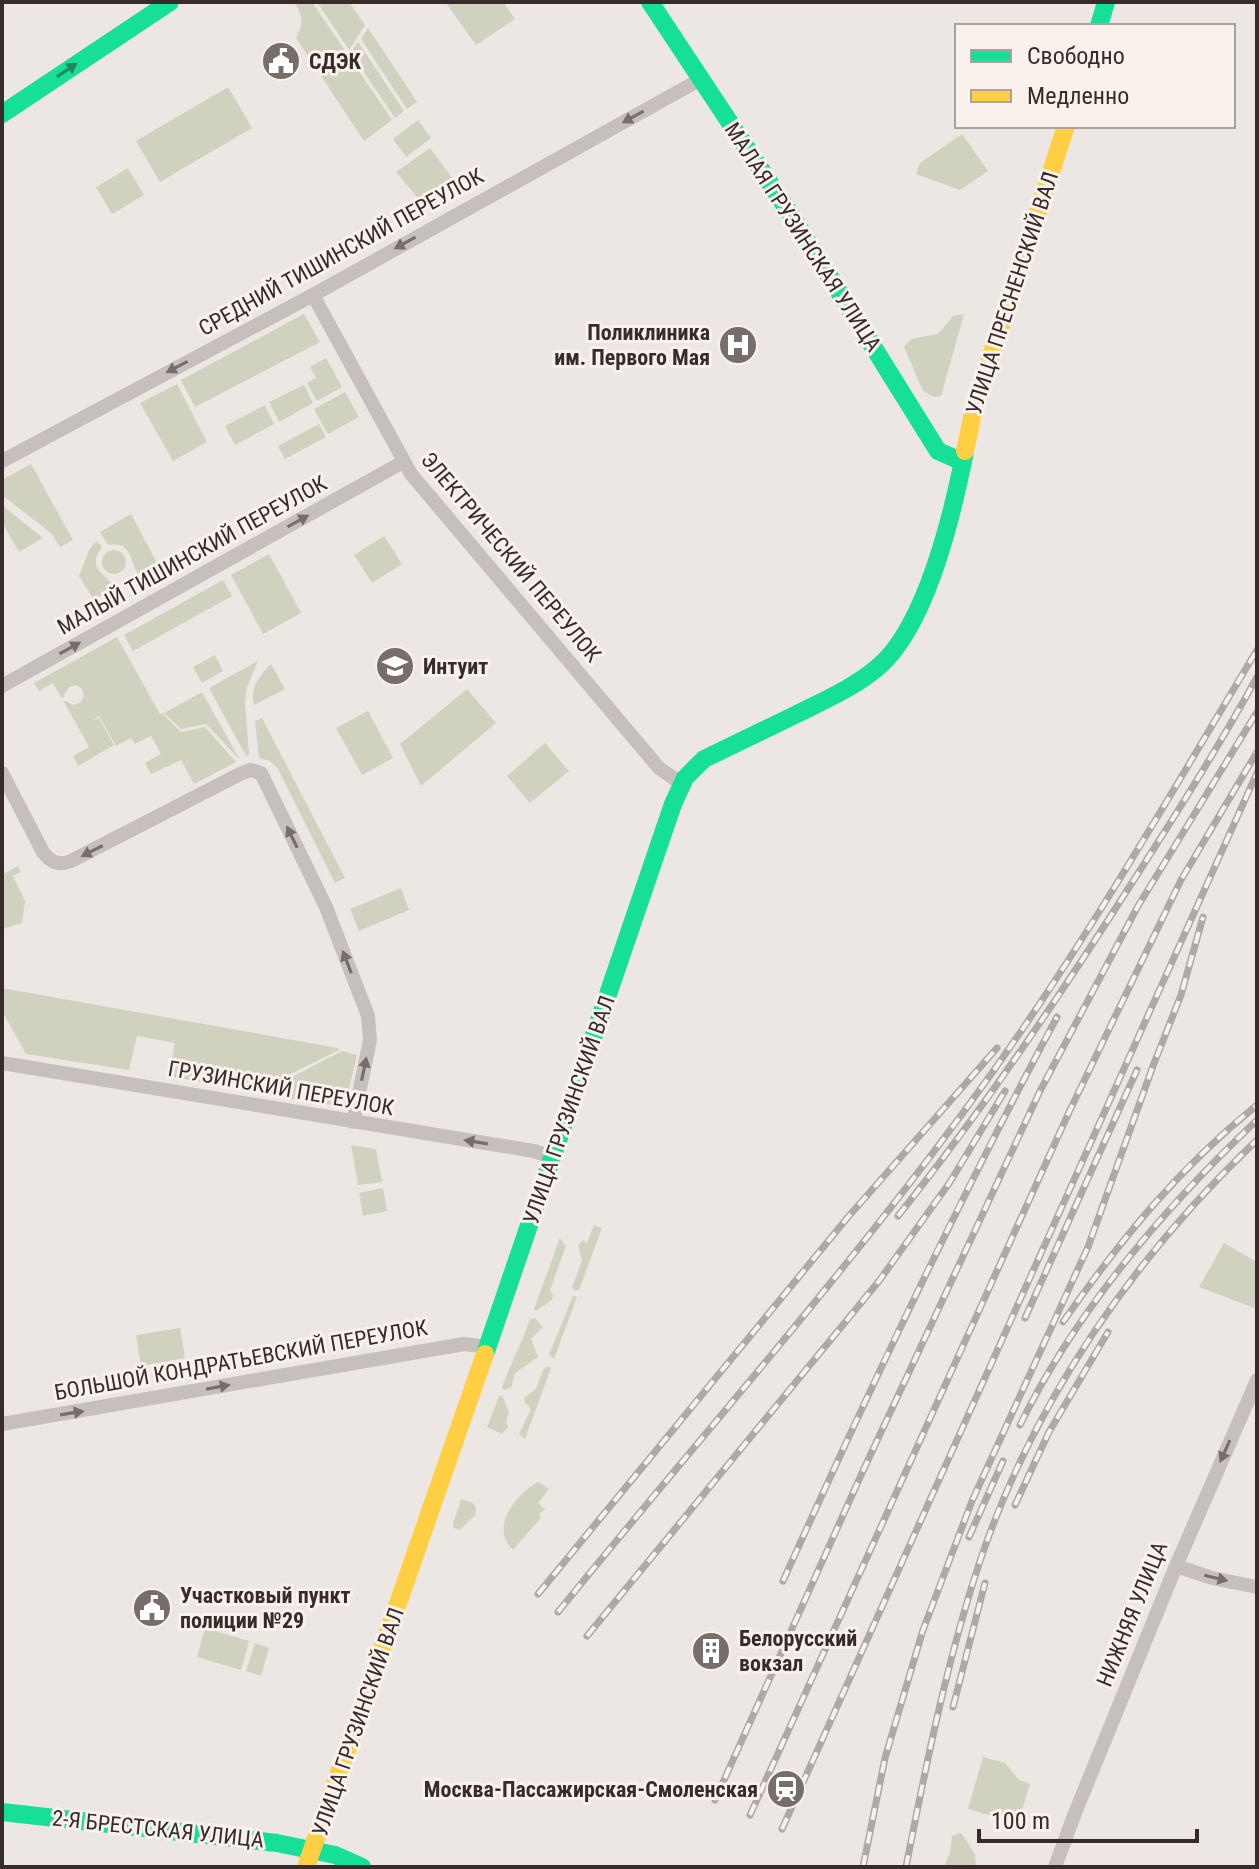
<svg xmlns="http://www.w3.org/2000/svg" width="1259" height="1869" font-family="'Roboto Condensed',sans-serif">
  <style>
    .green { fill: #d0d1be }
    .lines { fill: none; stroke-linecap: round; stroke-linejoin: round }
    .street { stroke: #c6bfbc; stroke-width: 14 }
    .fast { stroke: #16e098; stroke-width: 18 }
    .slow { stroke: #ffcf43; stroke-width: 18 }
    .rail-casing { stroke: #aea8a6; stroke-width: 7 }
    .rail { stroke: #f9f1eb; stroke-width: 4; stroke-dasharray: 12; stroke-linecap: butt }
    .oneway { fill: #268661 }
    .oneway2 { fill: #776e6c }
    .labels { text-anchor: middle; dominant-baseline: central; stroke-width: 6; stroke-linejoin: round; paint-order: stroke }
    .poi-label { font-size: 22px; font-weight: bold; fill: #372c2a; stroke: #f9f1eb; text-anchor: start }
    .street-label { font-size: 22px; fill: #372c2a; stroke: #f9f1eb }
  </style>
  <rect width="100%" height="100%" fill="#ede7e3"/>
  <path class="green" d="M294,2h18l80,118 -28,21 -68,-103c8,-15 7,-22 -2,-36z
    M317,2h32l16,23 -16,25z
    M503,2l12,17 -39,26 -30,-42z
    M368,28l49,74 -10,7 -46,-70z
    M358,42l46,69 -9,7 -44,-65z
    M228,87l24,41 -92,54 -24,-41z
    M418,120l13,18 -25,19 -13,-18z
    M962,134l26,37 -28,19 -44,-16 4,-11z
    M430,148l26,35 -31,23 -29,-34z
    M128,168l16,27 -32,19 -16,-27z
    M304,314l16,28 -125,65 -14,-27z
    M964,314l-23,82 -7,1 -11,-6 -19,-44 7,-8 27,-5 15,-18z
    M326,358l16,29 -25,14 -10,-18 9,-5 -6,-11z
    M177,384l30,58 -34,19 -33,-58z
    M304,385l9,18 -34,19 -10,-20z
    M345,392l14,25 -31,17 -14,-25z
    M265,405l9,19 -39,21 -10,-19z
    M319,424l7,13 -41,22 -7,-13z
    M31,464l42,76 -13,7 -9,-14 -49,-38v-15z
    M2,505l41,33 -24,14 -17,-30z
    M131,514l26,49 -19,11c-9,-15 -6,-33 -30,-29l-8,-13z
    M384,536l18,28 -30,19 -18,-28z
    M97,541l5,6c-16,22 3,26 13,41l-21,12 -15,-24 11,-28z
    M102 562a12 12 0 1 1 24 0a12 12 0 1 1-24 0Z
    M269,554l32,59 -38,21 -32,-59z
    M223,580l9,16 -99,55 -9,-16z
    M117,637l43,77 2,-1 19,19 24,-5 31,35 -42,22 -13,-24 -30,14 -6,-11 16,-9 -10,-18 -16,8 -4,-6 -15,8 -17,-30 -7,5 7,-3 15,27 -36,21 -5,-10 16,-9 -25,-45 2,-1 7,4 7,-2 4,-7 -2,-7 -5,-4 -8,2 -7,12 -9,-16 -14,8 -5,-8z
    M215,655l8,16 -21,12 -9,-16z
    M258,661l-11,26 -2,15 4,53 -3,1 -37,-68z
    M271,664l14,25 -31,16c-5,-16 5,-29 17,-41z
    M467,689l29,34 -75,63 -21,-42z
    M202,692l38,68 -34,-36 -25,5 -17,-16z
    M368,711l25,47 -31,17 -26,-47z
    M262,718l83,160 -10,5 -57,-114 -8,-8 -11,-3 -4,-37z
    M545,743l24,28 -39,32 -23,-27z
    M18,866l3,6 -8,4 12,25 -3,22 -20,6v-54z
    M401,888l8,22 -50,21 -9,-22z
    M2,988l336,60 1,2 -85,42 -86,-16 7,-33 -38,-7 -8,34 -103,-16 -24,-43z
    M342,1051l15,4 -12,52 -80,-12 2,-5z
    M351,1145l25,4 6,33 -24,3z
    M383,1188l4,23 -24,5 -4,-23z
    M594,1225l8,3 -23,62h-4l-3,-3 10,-26 -4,-16 5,-5 4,3z
    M560,1238l6,8 -16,44 3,5 -1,5 -16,11 -2,-2z
    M1224,1243l33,19v47l-58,-22z
    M573,1296l4,1 -23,62 -5,-4z
    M535,1318l8,9 -12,12 7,18 -23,16 -4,15 -7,2 -2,-3c9,-24 20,-45 28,-68z
    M180,1328l5,30 -44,8 -5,-31z
    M548,1366l3,2 -26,71 -6,-5 11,-23v-4l-6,-5 1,-5 11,-8 7,-19z
    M502,1395l7,17 -3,10 2,5 -6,7 -15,-7 12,-31z
    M538,1482l11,7 -11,14 7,6 -6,6 2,3 -28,32c-24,-23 3,-56 25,-68z
    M461,1499l12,4 3,5 -1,7 -15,15 -6,-2 -1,-4z
    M205,1628l44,13 -8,29 -44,-13z
    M255,1643l14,5 -8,28 -15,-5z
    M983,1757l22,6 14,17 11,4 -12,39 -50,-14z
    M959,1833l3,1 13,20 1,13h-32l6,-14 2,-17z"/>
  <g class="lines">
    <path class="street" d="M313,295l98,179 248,294 23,16
      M2,461l311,-166 388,-216
      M2,686l401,-224
      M2,773l41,79c9,12 17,14 30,8l169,-87 9,-3 10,3 65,134 42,109 2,24 -17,82
      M2,1063l532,88 18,6
      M2,1424l462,-80 24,3
      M1176,1566l36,12 45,9
      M1055,1867l20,-54 101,-247 81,-186"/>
    <path class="fast" d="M650,2l145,219 143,230 25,11
      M1099,26l7,-24
      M2,114l168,-112
      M485,1354l188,-550 12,-26 19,-19c31,-15 62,-30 93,-45 28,-14 56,-26 80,-46 49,-40 76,-156 88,-217
      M2,1812l275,31 58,12 27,12"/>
    <path class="slow" d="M965,451l9,-43 92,-282
      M306,1867l179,-513"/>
    <g class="rail-casing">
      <path id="rail" d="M898,1216c84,-105 158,-214 230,-327 45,-70 89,-139 129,-212
        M1025,1318l112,-248
        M1063,1322c58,-83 115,-153 194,-217
        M1020,1425c57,-116 144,-217 237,-305
        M1015,1505l34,-73 59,-100
        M969,1537l34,-76
        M783,1581c86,-191 175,-380 274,-564
        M538,1594l310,-377 149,-169
        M558,1612c146,-180 301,-353 436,-542 96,-135 178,-278 263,-420
        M587,1636l292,-355 71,-99 55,-91
        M953,1707l32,-124
        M715,1800l147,-327 178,-382 98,-185 119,-194
        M750,1815l320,-705 111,-230 76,-128
        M782,1829l475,-1056
        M863,1867l22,-109 38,-128 49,-129 116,-254 65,-181 28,-71 22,-78
        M906,1867c20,-102 41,-207 74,-306 54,-161 155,-305 277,-421"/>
    </g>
    <use href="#rail" class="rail"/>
  </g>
  <defs><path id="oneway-solid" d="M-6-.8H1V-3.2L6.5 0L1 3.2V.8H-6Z" transform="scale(2)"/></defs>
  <use class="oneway" href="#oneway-solid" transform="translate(67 70) rotate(-34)"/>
  <g class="oneway2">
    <use href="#oneway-solid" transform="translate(633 117) rotate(151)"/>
    <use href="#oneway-solid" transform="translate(405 243) rotate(151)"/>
    <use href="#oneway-solid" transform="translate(177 367) rotate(152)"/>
    <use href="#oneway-solid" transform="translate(298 521) rotate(-29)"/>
    <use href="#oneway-solid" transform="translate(70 648) rotate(-29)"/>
    <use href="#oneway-solid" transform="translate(292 837) rotate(-116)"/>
    <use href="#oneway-solid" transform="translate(92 851) rotate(153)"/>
    <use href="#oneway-solid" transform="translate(347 962) rotate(-111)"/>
    <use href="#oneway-solid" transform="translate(364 1069) rotate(-78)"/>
    <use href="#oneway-solid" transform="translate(476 1142) rotate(-171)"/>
    <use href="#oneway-solid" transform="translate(218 1387) rotate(-10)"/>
    <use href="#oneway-solid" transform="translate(72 1413) rotate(-9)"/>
    <use href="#oneway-solid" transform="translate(1225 1451) rotate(114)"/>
    <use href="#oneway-solid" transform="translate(1216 1578) rotate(13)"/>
  </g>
  <defs>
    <g id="civic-disc" transform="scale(2)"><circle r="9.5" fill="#776d6b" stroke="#f9f1eb"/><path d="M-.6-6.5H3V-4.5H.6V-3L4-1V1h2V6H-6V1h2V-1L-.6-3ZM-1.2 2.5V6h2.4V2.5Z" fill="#fff"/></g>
    <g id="hospital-disc" transform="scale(2)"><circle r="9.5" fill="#776d6b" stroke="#f9f1eb"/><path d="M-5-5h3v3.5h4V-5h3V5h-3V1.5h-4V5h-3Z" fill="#fff"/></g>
    <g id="university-disc" transform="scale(2)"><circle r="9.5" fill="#776d6b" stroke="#f9f1eb"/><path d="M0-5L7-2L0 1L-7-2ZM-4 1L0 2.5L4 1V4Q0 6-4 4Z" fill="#fff"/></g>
    <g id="building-disc" transform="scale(2)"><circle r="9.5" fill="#776d6b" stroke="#f9f1eb"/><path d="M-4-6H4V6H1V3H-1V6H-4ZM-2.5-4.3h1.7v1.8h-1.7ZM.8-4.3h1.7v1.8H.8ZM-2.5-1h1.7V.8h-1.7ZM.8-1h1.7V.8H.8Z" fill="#fff"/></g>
    <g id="station-disc" transform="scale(2)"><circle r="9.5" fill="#776d6b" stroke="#f9f1eb"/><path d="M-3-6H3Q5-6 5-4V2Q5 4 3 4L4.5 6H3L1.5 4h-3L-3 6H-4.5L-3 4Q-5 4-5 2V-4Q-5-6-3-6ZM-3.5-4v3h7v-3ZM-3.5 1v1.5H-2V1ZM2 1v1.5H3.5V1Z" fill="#fff"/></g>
  </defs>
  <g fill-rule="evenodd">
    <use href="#civic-disc" x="281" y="61"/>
    <use href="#hospital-disc" x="738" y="345"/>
    <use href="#university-disc" x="395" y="666"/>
    <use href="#civic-disc" x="152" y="1608"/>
    <use href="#building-disc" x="711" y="1651"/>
    <use href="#station-disc" x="786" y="1789"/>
  </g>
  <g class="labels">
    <g class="poi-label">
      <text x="309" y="61">СДЭК</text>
      <text x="710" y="332" text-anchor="end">Поликлиника<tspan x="710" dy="25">им. Первого Мая</tspan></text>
      <text x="423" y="666">Интуит</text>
      <text x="180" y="1595">Участковый пункт<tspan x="180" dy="25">полиции №29</tspan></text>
      <text x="739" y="1638">Белорусский<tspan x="739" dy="25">вокзал</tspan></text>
      <text x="758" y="1789" text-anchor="end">Москва-Пассажирская-Смоленская</text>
    </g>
    <g class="street-label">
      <text transform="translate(803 237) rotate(57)">МАЛАЯ ГРУЗИНСКАЯ УЛИЦА</text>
      <text transform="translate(341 252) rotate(-29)">СРЕДНИЙ ТИШИНСКИЙ ПЕРЕУЛОК</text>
      <text transform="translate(1012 293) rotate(-72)">УЛИЦА ПРЕСНЕНСКИЙ ВАЛ</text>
      <text transform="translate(192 555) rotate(-29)">МАЛЫЙ ТИШИНСКИЙ ПЕРЕУЛОК</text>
      <text transform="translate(511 557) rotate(50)">ЭЛЕКТРИЧЕСКИЙ ПЕРЕУЛОК</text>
      <text transform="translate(281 1088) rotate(10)">ГРУЗИНСКИЙ ПЕРЕУЛОК</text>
      <text transform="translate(569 1110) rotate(-71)">УЛИЦА ГРУЗИНСКИЙ ВАЛ</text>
      <text transform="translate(241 1360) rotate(-10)">БОЛЬШОЙ КОНДРАТЬЕВСКИЙ ПЕРЕУЛОК</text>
      <text transform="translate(1132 1614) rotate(-68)">НИЖНЯЯ УЛИЦА</text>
      <text transform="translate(358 1722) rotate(-71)">УЛИЦА ГРУЗИНСКИЙ ВАЛ</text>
      <text transform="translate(158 1829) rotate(6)">2-Я БРЕСТСКАЯ УЛИЦА</text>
    </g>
  </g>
  <rect width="1259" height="1869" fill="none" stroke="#372c2a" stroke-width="8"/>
  <rect x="955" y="24" width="280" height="104" fill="#f9f1eb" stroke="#aba29e" stroke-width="2"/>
  <rect x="971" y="50" width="40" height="12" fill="#16e098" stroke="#aba29e" stroke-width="2"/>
  <text x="1027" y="64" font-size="24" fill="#372c2a">Свободно</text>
  <rect x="971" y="90" width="40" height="12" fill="#ffcf43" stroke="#aba29e" stroke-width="2"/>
  <text x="1027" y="104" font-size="24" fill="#372c2a">Медленно</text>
  <path d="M979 1829v12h218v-12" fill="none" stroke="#372c2a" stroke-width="4"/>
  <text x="991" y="1829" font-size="24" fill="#372c2a" stroke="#f9f1eb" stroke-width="6" paint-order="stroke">100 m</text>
</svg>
